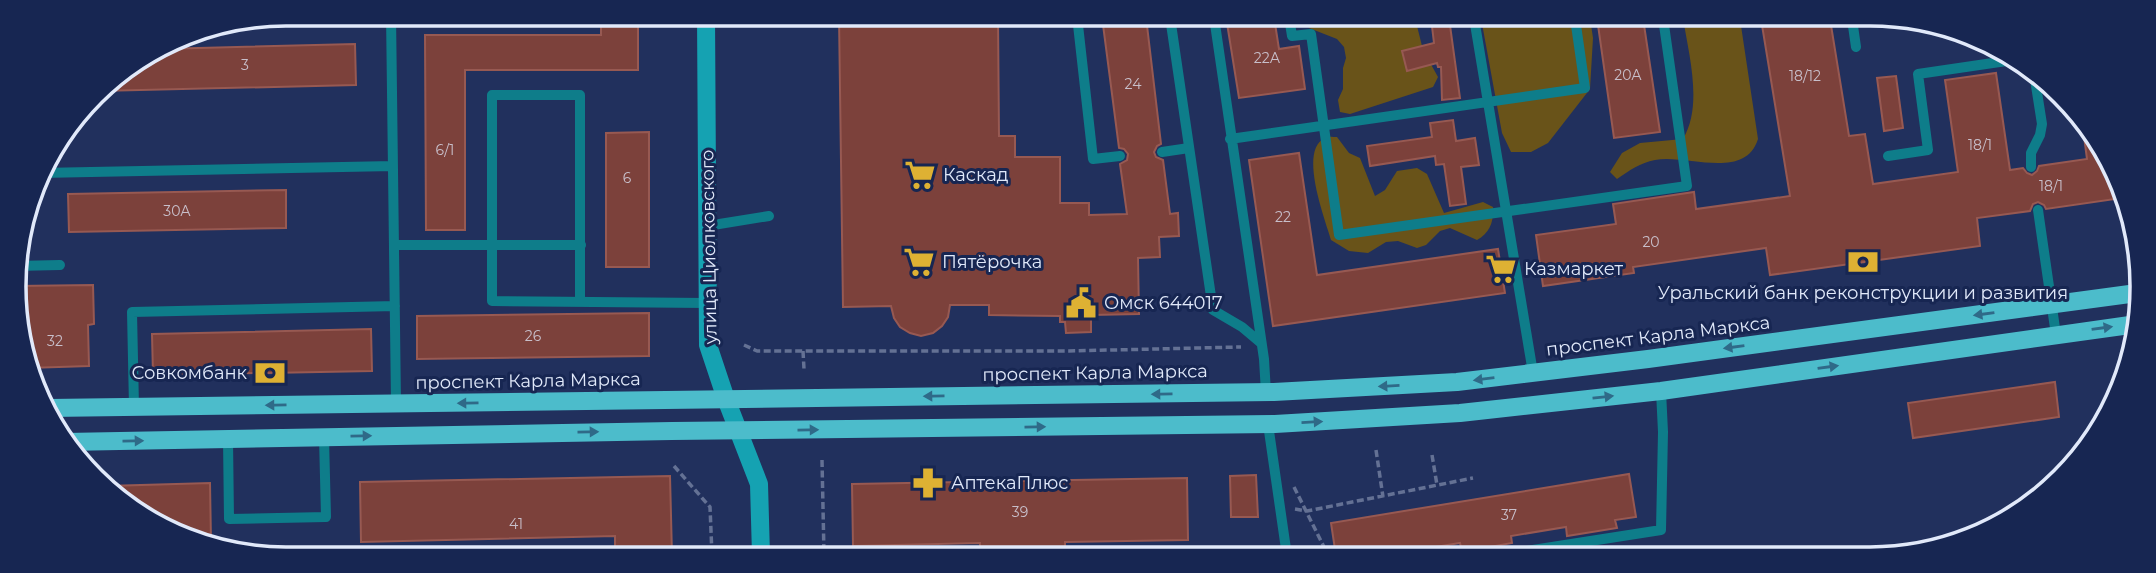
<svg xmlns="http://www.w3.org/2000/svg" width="2156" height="573" font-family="Montserrat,sans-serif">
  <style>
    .green { fill: #695319 }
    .building { fill: #7c413b; stroke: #975952; stroke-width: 2 }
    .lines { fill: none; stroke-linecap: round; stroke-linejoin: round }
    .path { stroke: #647194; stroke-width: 3.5; stroke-dasharray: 7 3.5; stroke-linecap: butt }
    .service { stroke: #0e7d8a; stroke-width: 10 }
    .secondary { stroke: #15a2b2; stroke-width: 18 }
    .primary { stroke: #4cbccb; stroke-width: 18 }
    .oneway { fill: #2f6a88 }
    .labels { text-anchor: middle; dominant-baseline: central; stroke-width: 6; stroke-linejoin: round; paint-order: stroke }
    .number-label { font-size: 14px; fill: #c8bfca }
    .poi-label { font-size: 18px; fill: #e1e9fa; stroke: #172652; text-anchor: start }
    .street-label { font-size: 18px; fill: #e1e9fa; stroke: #172652 }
    .rim { fill: none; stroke: #e1e9fa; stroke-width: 3.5 }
  </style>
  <rect width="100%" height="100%" fill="#21305d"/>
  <path class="green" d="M1304,17l111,1 8,32 15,27 -5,10 -83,27 -10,-2 -2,-12 5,-11v-21l3,-10 -2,-11 -7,-8 -28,-11z
    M1481,18h109l3,20 -3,51 -42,54 -17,9h-20l-9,-19z
    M1683,18l57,1 18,120c-13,42 -71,15 -103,21 -15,3 -25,10 -38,19l-7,-7 12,-19 18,-10 43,-4c20,-34 6,-83 0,-121z
    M1337,137l12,16 11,5 15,38 10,-6 12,-19 20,-3 10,6 17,39 39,-11 10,5c1,14 -3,26 -16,33l-27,-12 -10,3 -14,14 -9,3 -19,-7 -12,1 -18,11 -19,-2 -18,-11c-6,-21 -33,-90 -6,-102 4,-2 8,-1 12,-1z"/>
  <path class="building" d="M601,15h37v55h-173v160h-39l-1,-195h176z
    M839,16h159l1,120h16v21h45v46h29v12l38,-1 -7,-50 7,-4 1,-6 -4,-5 -5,-1 -17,-131h44l15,127 -4,2 -3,6 2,5 7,3 7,54 8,-1 1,23 -20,1 1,20 -22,1 1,56 -48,1v17l-25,1 -1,-11h-5v-6l-71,-1v-10h-39l-2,12 -6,9 -9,7 -12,3 -11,-3 -10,-6 -6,-9 -3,-12 -48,1z
    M1226,17h48l5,32 20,-3 6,43 -66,9z
    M1431,18h18l11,80 -18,2 -1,-33h-3l-1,-4 -30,8 -5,-20 32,-8z
    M1597,18h46l17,114 -46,6z
    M1761,19h69l19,117 16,-2 8,50 85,-12 -13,-92 51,-7 14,97 13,-2 4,5 5,2 5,-4 2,-5 48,-7 -5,-38 14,14 26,63 -76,11 -2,-4 -6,-3 -5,2 -3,7 -53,7 3,28 -210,29 -4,-27 -133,19 1,6 -91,13 -7,-51 80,-11 -3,-20 81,-12 2,17 94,-13z
    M355,44l1,41 -256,6 7,-9 53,-33z
    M1896,76l7,52 -19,3 -7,-53z
    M1453,120l3,21 19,-3 4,27 -18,2 5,37 -16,2 -6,-42 -8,1 -1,-9 -65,10 -3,-20 65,-9 -2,-14z
    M649,132v135h-43v-134z
    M1299,153l18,122 181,-26 7,44 -232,33 -24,-166z
    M286,190v38l-217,4 -1,-38z
    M93,285l1,39 -6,1 1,41 -61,2 -5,-11 -7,-71z
    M649,313v43l-232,3v-43z
    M371,329l1,42 -219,4 -1,-41z
    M2055,382l4,35 -146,21 -5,-35z
    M1629,474l7,43 -21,3 2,8 -50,8 -1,-9 -55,9 1,7 -50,9 -2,-9 -55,9v4h-69l-5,-33z
    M1256,475l2,42h-27l-1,-41z
    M670,476l2,79 -57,-1v-18l-254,6 -1,-60z
    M1187,478l1,62 -123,2v13h-85v-12l-127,3 -1,-62z
    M210,483l1,59h-9l-52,-20 -42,-36z"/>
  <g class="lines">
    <path class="path" d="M744,345l13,6h312l172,-4
      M803,351l1,18
      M1376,450l7,47
      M1432,455l5,30
      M822,460l2,95
      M674,466l36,41 2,48
      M1294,487l30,60 2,9
      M1295,509l12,2 166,-33"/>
    <path class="service" d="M391,14l5,390
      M1077,16l16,143 27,-3
      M1170,17l43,293 29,17 19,16
      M1214,17l50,342 2,34
      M1289,17l3,19 19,-2 28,201 348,-49 -24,-168
      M1474,18l59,355
      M1852,19l4,28
      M1230,139l355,-51 -10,-70
      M1162,152l27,-4
      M1888,156l40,-6 -10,-76 102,-15
      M2031,167v-14l9,-18 2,-11 -8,-51
      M40,173l353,-7
      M2038,210l18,125
      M707,226l62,-10
      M394,245h187
      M15,266l45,-1
      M580,301v-206h-88v206l215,2
      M134,407l-2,-95 263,-6
      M1268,424l19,132
      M228,439l1,80 97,-2 -2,-80
      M1494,556l167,-26 2,-98 -2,-41"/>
    <path class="secondary" d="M706,15l2,330 18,54 33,85 2,71"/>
    <path class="primary" d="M49,408l1225,-16 183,-10 191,-23 489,-66
      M65,442l607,-11 603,-7 185,-11 201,-22 476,-67"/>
  </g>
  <defs><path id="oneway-solid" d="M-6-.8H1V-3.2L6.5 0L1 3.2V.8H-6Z" transform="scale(1.75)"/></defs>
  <g class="oneway">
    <use href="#oneway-solid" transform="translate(1984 314) rotate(172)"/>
    <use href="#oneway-solid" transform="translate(2102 328) rotate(-8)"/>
    <use href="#oneway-solid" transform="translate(1734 347) rotate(172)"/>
    <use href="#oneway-solid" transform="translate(1828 367) rotate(-8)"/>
    <use href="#oneway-solid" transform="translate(1484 379) rotate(173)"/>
    <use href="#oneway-solid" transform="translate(1389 386) rotate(177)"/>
    <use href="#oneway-solid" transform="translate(1162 394) rotate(179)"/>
    <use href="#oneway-solid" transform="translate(934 396) rotate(179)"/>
    <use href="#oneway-solid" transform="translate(1603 397) rotate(-6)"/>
    <use href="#oneway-solid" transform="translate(468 403) rotate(179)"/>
    <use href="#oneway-solid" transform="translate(276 405) rotate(179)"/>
    <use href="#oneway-solid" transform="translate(1312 422) rotate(-3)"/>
    <use href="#oneway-solid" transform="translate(1035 427) rotate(-1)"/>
    <use href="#oneway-solid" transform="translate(808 430) rotate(-1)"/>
    <use href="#oneway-solid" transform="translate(588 432) rotate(-1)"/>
    <use href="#oneway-solid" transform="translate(361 436) rotate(-1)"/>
    <use href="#oneway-solid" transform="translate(133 441) rotate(-1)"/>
  </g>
  <defs>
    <g id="supermarket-bare" transform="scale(2.415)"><path d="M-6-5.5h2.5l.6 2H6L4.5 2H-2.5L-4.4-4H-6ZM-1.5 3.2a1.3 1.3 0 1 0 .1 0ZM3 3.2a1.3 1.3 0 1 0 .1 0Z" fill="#deb133" stroke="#172652" stroke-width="2.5" paint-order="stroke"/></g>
    <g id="bank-bare" transform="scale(2.415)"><path d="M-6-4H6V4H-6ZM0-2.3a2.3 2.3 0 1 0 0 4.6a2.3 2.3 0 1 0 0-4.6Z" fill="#deb133" stroke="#172652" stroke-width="2.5" paint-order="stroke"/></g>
    <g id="civic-bare" transform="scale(2.415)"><path d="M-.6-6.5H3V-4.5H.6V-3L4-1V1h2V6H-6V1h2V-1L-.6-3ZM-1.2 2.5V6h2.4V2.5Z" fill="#deb133" stroke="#172652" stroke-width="2.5" paint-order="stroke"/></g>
    <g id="pharmacy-bare" transform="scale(2.415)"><path d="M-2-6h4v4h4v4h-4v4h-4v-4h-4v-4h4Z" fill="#deb133" stroke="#172652" stroke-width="2.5" paint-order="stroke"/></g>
  </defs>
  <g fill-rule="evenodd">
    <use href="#supermarket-bare" x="920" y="175"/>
    <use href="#supermarket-bare" x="919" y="262"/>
    <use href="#bank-bare" x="1863" y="262"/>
    <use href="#supermarket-bare" x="1501" y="269"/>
    <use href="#civic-bare" x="1081" y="303"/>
    <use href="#bank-bare" x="270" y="373"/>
    <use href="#pharmacy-bare" x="928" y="483"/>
  </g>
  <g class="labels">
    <g class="number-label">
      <text x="1267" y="58">22А</text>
      <text x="245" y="65">3</text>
      <text x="1628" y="75">20А</text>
      <text x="1805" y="76">18/12</text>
      <text x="1133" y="84">24</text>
      <text x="1980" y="145">18/1</text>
      <text x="445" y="150">6/1</text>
      <text x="627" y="178">6</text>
      <text x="2051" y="186">18/1</text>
      <text x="177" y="211">30А</text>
      <text x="1283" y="217">22</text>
      <text x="1651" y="242">20</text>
      <text x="533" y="336">26</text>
      <text x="55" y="341">32</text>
      <text x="1020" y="512">39</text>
      <text x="1509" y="515">37</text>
      <text x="516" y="524">41</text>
    </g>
    <g class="poi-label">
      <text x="943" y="175">Каскад</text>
      <text x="942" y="262">Пятёрочка</text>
      <text x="1524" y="269">Казмаркет</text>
      <text x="1863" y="293" text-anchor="middle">Уральский банк реконструкции и развития</text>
      <text x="1104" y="303">Омск 644017</text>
      <text x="247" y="373" text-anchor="end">Совкомбанк</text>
      <text x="951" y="483">АптекаПлюс</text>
    </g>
    <g class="street-label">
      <text transform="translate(709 247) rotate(-91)">улица Циолковского</text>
      <text transform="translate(1658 336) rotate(-7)">проспект Карла Маркса</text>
      <text transform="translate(1095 373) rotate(-1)">проспект Карла Маркса</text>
      <text transform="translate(528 381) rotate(-1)">проспект Карла Маркса</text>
    </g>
  </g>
  <path d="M0 0H2156V573H0ZM286 26H1870A260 260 0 0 1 2130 286V287A260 260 0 0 1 1870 547H286A260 260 0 0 1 26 287V286A260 260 0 0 1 286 26Z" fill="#172652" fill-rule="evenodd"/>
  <path class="rim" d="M286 26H1870A260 260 0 0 1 2130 286V287A260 260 0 0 1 1870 547H286A260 260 0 0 1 26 287V286A260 260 0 0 1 286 26Z"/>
</svg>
